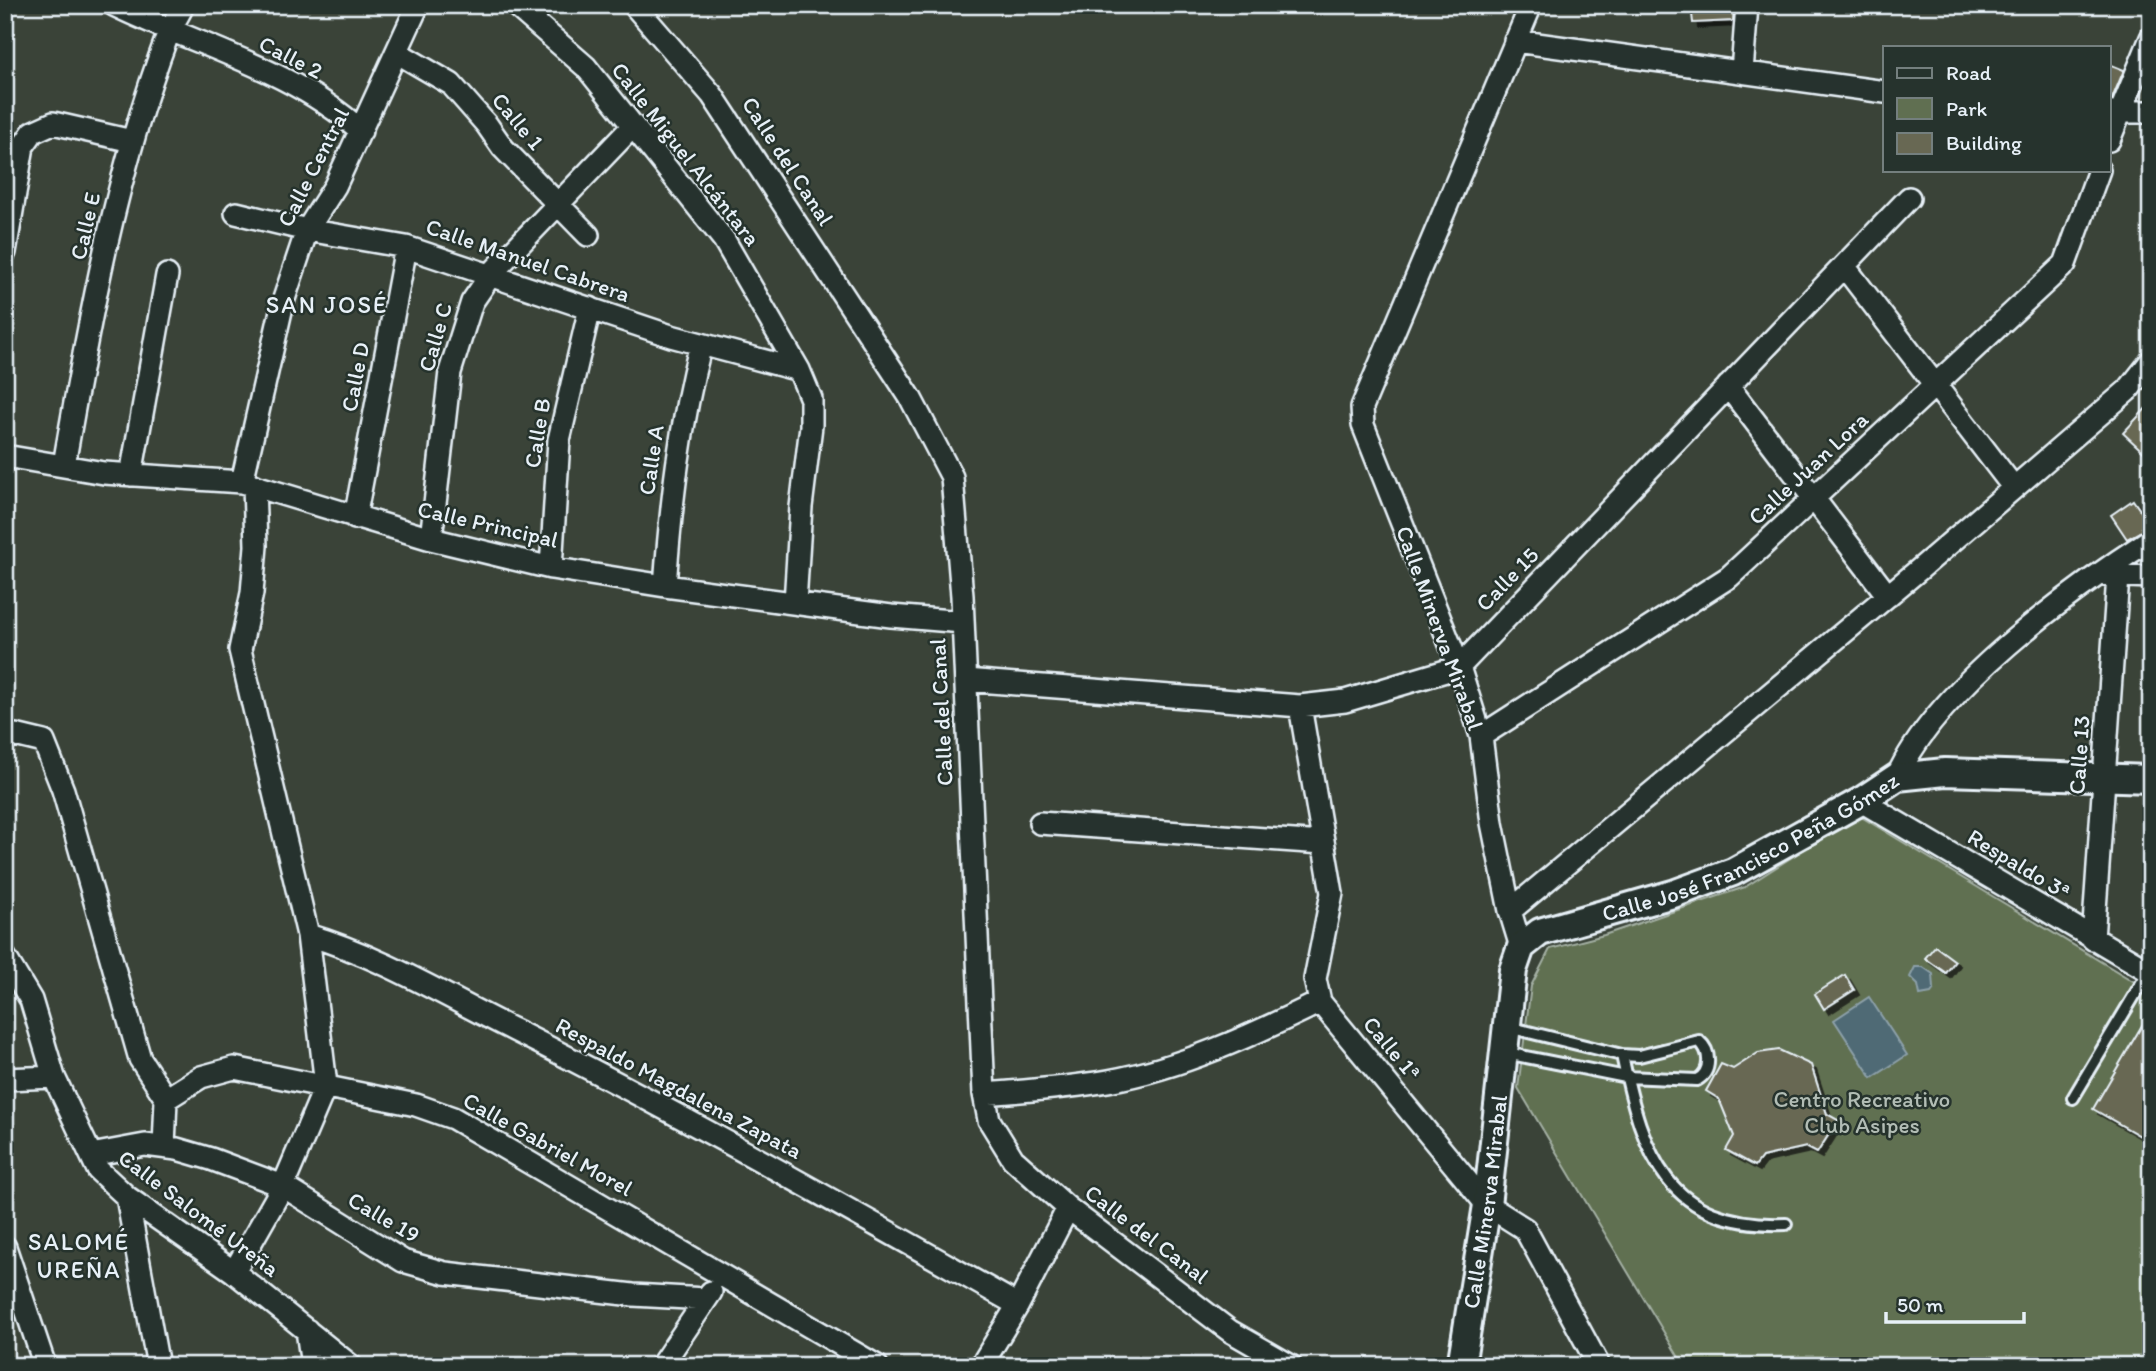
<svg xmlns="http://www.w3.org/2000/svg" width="2156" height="1371" font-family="Itim,sans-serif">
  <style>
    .green { fill: #606f51; stroke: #a4b0a4; stroke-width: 2 }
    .water { fill: #4f6a74; stroke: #8ca0a9; stroke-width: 2 }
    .building { fill: #686853; stroke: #e8f1f8; stroke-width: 2; filter: url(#shadow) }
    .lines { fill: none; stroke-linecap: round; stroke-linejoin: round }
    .service-casing { stroke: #e8f1f8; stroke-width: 16 }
    .minor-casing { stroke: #e8f1f8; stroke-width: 26 }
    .tertiary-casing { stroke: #e8f1f8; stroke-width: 32 }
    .service { stroke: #26332d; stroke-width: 10 }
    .minor { stroke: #26332d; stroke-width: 21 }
    .tertiary { stroke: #26332d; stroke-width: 26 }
    .labels { text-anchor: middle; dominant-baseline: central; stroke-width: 5; stroke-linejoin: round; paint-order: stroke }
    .street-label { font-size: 23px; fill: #e8f1f8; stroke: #26332d }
    .park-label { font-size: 23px; fill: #b2bdb5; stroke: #26332d }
    .neighbourhood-label { font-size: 24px; letter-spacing: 2px; fill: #e8f1f8; stroke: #26332d }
  </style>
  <defs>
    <filter id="shadow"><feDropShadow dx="5" dy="5" stdDeviation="0" flood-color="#0009"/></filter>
  </defs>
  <rect width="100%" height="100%" fill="#3a4338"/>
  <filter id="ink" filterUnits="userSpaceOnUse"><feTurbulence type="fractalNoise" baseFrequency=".0143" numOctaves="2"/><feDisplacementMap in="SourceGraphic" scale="14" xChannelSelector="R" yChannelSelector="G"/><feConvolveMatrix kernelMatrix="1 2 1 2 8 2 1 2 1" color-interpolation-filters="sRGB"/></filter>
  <g filter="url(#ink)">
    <path class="green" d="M1858,815l293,177v374h-467l-166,-278 13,-102 19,-37 54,-14 141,-48z"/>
    <path class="water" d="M1915,967h8l10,7 1,15 -3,4 -11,2 -2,-10 -8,-8z
      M1869,997l38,58 -35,23 -38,-58z"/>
    <path class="building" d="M1691,5h43l-1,16 -40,2z
      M2109,64l15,6 -12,29h-3z
      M2151,403v56l-28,-26z
      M2133,500l18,26 -24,13 -16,-24z
      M1935,946l20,15 -9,12 -21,-15z
      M1845,975l9,15 -30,19 -9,-15z
      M2151,1010v132l-58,-33z
      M1779,1050l32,15 16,49 11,6 -21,33 -11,-6 -44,10 -7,9 -29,-16 8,-14 -15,-37 -13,-8 15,-27 12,5 25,-16z"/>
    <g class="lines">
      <g class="service-casing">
        <path id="service" d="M1506,1053l120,24 71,3c15,-8 14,-29 2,-39l-60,15 -17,-1 -114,-28
          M1622,1055c21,101 45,173 164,169
          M2073,1098l76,-127"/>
      </g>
      <g class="minor-casing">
        <path id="minor" d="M114,5c81,40 179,64 247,126
          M515,5l71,62 138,173 75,130 12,29v27l-10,81 -6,96
          M634,5l78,90 198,302 42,80 10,119 22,498 5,26 24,39 55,49 162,123 61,35
          M1515,41l370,51
          M398,53l53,31 36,41 16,23 85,87
          M1742,72l5,-67
          M2109,112h42
          M2109,140l42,-102
          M236,213l71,17 99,17 265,89 128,34
          M5,252l18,-106 10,-14 20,-9 79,18
          M1844,266l170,222
          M1728,386l160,210
          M5,456l99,17 138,9 189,57 120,29 114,18 226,30 72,6
          M64,465c25,-145 52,-293 104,-431 4,-10 11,-19 15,-29
          M131,475l36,-200
          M242,482l41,-180 24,-72 28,-44 83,-181
          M355,518l51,-271
          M431,539l19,-167 22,-70 20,-29 140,-146
          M551,568l8,-128 31,-132
          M2104,575l47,2
          M665,586c6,-82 15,-162 36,-242
          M966,680l334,26 45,-5 114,-34 450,-469
          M1300,706l32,187 -17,86 5,23 167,203 38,24 74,137
          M1481,736l248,-159 336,-313 34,-94
          M5,739l10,-4 29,7 19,48 77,269 26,40 -2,48
          M1897,777c40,-89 172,-185 254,-238
          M1861,801l290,171
          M1040,823l283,20
          M1510,911l411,-343 207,-178 23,-29
          M308,935c72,21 139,62 206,95 171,86 337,181 504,275
          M2093,939l25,-363
          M1521,947l-11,-36 -18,-88 -11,-87 -22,-69 -96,-242 -1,-18 169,-402
          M5,957l26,43 23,77 44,93 29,27 107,75 117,94
          M5,1079l49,-2
          M984,1094c41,-3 83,-6 124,-13 73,-13 145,-46 212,-79
          M166,1099l35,-22 33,-9 182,37 37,13 424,248
          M91,1155l54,-10 32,4 34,10 72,27 120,75 42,12 188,22 73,4
          M127,1197l31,169
          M5,1247l40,119
          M234,1272l49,-86 43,-101 -18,-150 -68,-285 12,-57 4,-47 -2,-61
          M307,1330l5,36
          M661,1366l50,-74
          M981,1366l37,-61 50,-97"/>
      </g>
      <g class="tertiary-casing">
        <g id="tertiary">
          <path id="s1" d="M1461,1366l26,-161 26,-235 8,-23 19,-15 133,-38 60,-22 128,-71 36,-24 48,-5 206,7"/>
        </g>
      </g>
      <use href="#service" class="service"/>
      <use href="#minor" class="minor"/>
      <use href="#tertiary" class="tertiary"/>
    </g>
  </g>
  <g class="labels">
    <g class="street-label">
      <text transform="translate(291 57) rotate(27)">Calle 2</text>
      <text transform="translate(518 121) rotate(50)">Calle 1</text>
      <text transform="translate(686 154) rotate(52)">Calle Miguel Alcántara</text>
      <text transform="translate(788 161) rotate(57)">Calle del Canal</text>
      <text transform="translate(313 167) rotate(-63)">Calle Central</text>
      <text transform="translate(85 226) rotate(-77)">Calle E</text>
      <text transform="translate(528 260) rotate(19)">Calle Manuel Cabrera</text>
      <text transform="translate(435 337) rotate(-74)">Calle C</text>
      <text transform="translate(355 377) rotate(-79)">Calle D</text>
      <text transform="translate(537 433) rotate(-81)">Calle B</text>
      <text transform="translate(651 460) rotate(-82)">Calle A</text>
      <text transform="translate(1808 468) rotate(-43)">Calle Juan Lora</text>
      <text transform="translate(488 524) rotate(13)">Calle Principal</text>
      <text transform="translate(1507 579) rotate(-46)">Calle 15</text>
      <text transform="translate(1440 628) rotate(70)">Calle Minerva Mirabal</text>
      <text transform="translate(941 712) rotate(-93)">Calle del Canal</text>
      <text transform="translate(2079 755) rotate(-86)">Calle 13</text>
      <text stroke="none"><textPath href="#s1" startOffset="676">Calle José Francisco Peña Gómez</textPath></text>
      <text transform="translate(2019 864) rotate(31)">Respaldo 3ª</text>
      <text transform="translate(1392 1048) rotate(50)">Calle 1ª</text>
      <text transform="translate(679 1088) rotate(28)">Respaldo Magdalena Zapata</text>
      <text transform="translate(548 1144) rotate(29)">Calle Gabriel Morel</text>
      <text stroke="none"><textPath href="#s1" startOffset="166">Calle Minerva Mirabal</textPath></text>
      <text transform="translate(199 1213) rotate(37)">Calle Salomé Ureña</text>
      <text transform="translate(384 1217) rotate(30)">Calle 19</text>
      <text transform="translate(1147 1234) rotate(37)">Calle del Canal</text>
    </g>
    <g class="park-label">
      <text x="1862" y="1099">Centro Recreativo<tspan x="1862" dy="26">Club Asipes</tspan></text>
    </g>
    <g class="neighbourhood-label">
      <text x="327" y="304">SAN JOSÉ</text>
      <text x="79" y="1241">SALOMÉ<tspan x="79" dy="28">UREÑA</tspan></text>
    </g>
  </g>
  <rect width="2156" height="1371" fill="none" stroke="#26332d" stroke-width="28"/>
  <rect x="14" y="14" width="2128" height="1343" fill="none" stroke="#e8f1f8" stroke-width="2.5" filter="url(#ink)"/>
  <rect x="1883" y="46" width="228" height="126" fill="#26332d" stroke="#747f7e" stroke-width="2"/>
  <rect x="1897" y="68" width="35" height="10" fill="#26332d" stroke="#747f7e" stroke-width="2"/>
  <text x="1946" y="80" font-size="21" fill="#e8f1f8">Road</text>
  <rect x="1897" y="98" width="35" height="21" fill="#606f51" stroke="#747f7e" stroke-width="2"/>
  <text x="1946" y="116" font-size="21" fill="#e8f1f8">Park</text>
  <rect x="1897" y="133" width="35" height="21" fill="#686853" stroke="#747f7e" stroke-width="2"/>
  <text x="1946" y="150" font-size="21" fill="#e8f1f8">Building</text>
  <path d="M1886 1312v10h138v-10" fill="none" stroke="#e8f1f8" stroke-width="3.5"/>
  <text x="1897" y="1312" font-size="21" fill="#e8f1f8" stroke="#26332d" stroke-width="5" paint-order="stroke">50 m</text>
</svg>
